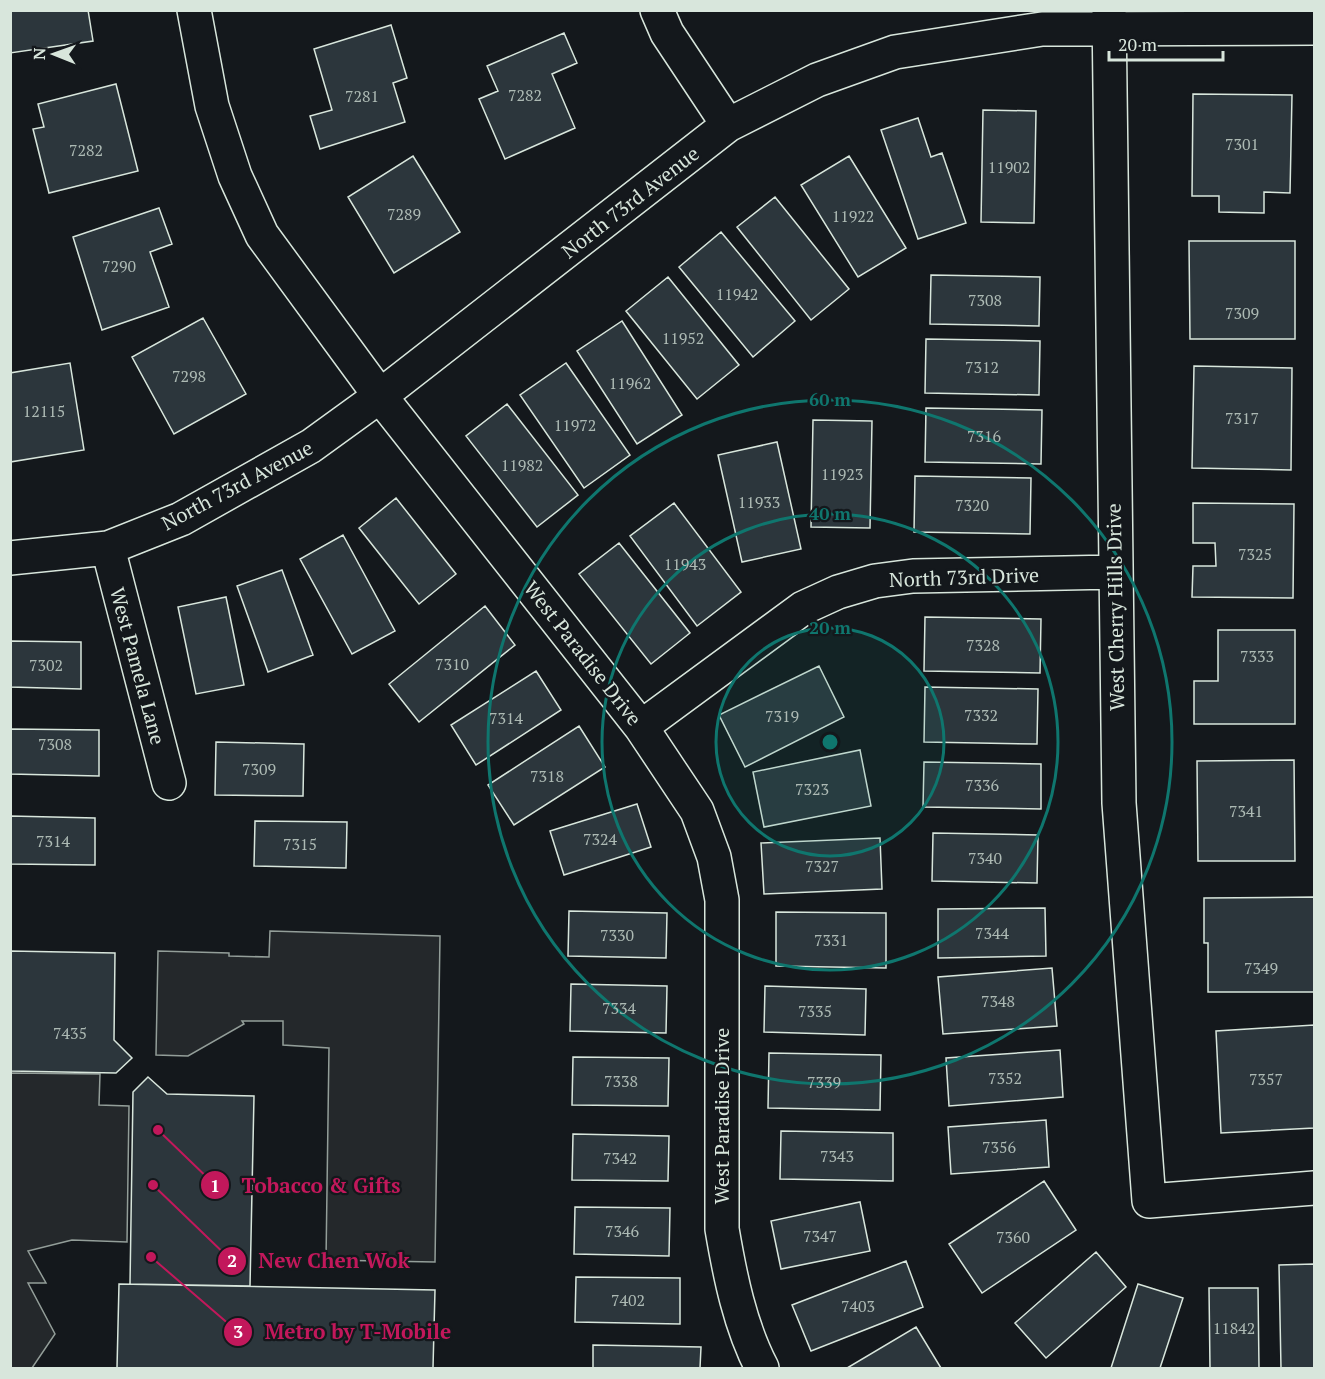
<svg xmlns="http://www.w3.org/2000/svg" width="1325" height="1379" font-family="'PT Serif',serif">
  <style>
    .parking { fill: #24282b; stroke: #939e99; stroke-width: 1.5 }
    .building { fill: #2c363c; stroke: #d8e6dc; stroke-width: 1.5 }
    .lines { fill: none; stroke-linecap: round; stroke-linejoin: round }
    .minor-casing { stroke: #d8e6dc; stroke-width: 36 }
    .minor { stroke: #14181c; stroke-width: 33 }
    .ring { fill: none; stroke: #0f766e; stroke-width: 3 }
    .labels { text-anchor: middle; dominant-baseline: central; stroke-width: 4.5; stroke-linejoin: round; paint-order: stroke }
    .number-label { font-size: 16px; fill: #adbab4 }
    .street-label { font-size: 20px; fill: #d8e6dc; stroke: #14181c }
    .centre { fill: #0f766e; stroke: #14181c; stroke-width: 3 }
    .ring-label { font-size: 18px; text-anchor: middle; font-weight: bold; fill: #0f766e; stroke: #14181c; stroke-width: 4.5; stroke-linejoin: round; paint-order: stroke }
    .leader { fill: none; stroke: #c2185b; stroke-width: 2 }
    .callout-dot { fill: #c2185b; stroke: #14181c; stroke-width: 2 }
    .mark-label { font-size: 18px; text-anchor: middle; font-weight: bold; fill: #fff }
    .callout-label { font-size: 21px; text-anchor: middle; font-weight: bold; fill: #c2185b; stroke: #14181c; stroke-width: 4.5; stroke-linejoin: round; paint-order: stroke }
  </style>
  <rect width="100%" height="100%" fill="#14181c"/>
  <path class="parking" d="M270,931l170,5 -5,326 -109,-2 3,-212 -46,-3v-24h-41l2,3 -56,32 -32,-1 2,-104 71,2v3l40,1z
    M11,1073l89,1 -1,31 30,1 -2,136 -55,-2 -44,11 18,32h-18l27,51 -23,34h-21z"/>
  <path class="building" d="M10,10h78l5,31 -83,12z
    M391,25l16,53 -14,5 12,39 -85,27 -10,-33 22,-6 -18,-61z
    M564,33l13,30 -25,11 23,54 -70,31 -26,-60 19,-8 -11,-25z
    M116,84l22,87 -89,22 -16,-64 11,-2 -6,-23z
    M1193,94l99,1 -2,98 -26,-1v21l-45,-1v-16h-27z
    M983,110l53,1 -2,112 -53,-1z
    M918,118l13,39 11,-4 24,70 -48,16 -37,-109z
    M413,156l47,76 -66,41 -46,-76z
    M849,156l57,92 -48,29 -57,-92z
    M775,197l74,92 -38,31 -74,-93z
    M159,208l13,36 -22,8 19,55 -67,23 -29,-93z
    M721,232l74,89 -42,36 -74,-90z
    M1189,241h106v98h-105z
    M931,275l109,2 -1,49 -109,-2z
    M668,277l71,88 -42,34 -71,-88z
    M203,318l43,76 -72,40 -42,-77z
    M622,321l60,94 -45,29 -60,-93z
    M926,339l114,2 -1,54 -114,-2z
    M70,363l14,87 -74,12v-89z
    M566,363l64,92 -46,33 -64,-93z
    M1194,366l98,2 -1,102 -99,-2z
    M507,404l71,91 -41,32 -71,-91z
    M926,408l116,2 -1,54 -116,-2z
    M813,420l59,1 -2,107 -59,-1z
    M777,442l24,107 -59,13 -24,-107z
    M915,476l116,2 -1,56 -116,-2z
    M396,498l60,76 -37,30 -60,-76z
    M674,503l67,89 -44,34 -67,-90z
    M1193,503l101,1 -1,94 -101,-1 1,-31h23l-1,-23h-22z
    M343,535l52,96 -43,23 -52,-95z
    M619,543l71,90 -39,31 -72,-90z
    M282,570l31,85 -45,17 -31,-86z
    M226,597l18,88 -48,9 -18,-87z
    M485,606l30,39 -96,77 -30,-38z
    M925,617l116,2 -1,54 -116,-2z
    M1218,630h77v94h-101v-43h24z
    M10,641l71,1v47l-71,-2z
    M819,666l25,51 -99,50 -26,-52z
    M536,671l25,39 -85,55 -25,-40z
    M925,687l113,2 -1,55 -113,-2z
    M579,726l26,41 -91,58 -26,-40z
    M11,729l88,1v46l-89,-2z
    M216,742l88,2 -1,52 -88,-1z
    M860,750l11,56 -107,21 -11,-55z
    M1294,760l1,101h-97l-1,-100z
    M924,762l117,2v45l-118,-2z
    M637,804l14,43 -87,28 -14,-44z
    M10,816l85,2v47l-85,-1z
    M255,821l92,1 -1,46 -92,-2z
    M933,833l105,2 -1,48 -105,-2z
    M880,838l2,51 -118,5 -3,-51z
    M1314,897v95h-106v-49h-4v-45z
    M1045,908l1,48 -108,2v-49z
    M569,911l98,2 -1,45 -98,-2z
    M776,912l110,1v55l-110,-2z
    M10,951l105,2 -1,87 18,18 -16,15 -106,-2z
    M1052,968l5,58 -114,8 -5,-57z
    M571,984l96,2 -1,47 -96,-2z
    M765,986l101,3 -1,46 -101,-3z
    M1314,1025v103l-93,5 -5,-102z
    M1060,1050l3,47 -114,9 -3,-48z
    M769,1053l112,2 -1,55 -112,-2z
    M573,1057l96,1 -1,48 -96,-1z
    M148,1077l19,17 87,2 -4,190 -120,-2 3,-192z
    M1046,1120l3,47 -98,7 -3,-47z
    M781,1131l112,2v48l-113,-2z
    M573,1134l96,2 -1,45 -96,-1z
    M1044,1181l32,49 -94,63 -33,-49z
    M860,1202l10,49 -89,18 -10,-48z
    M575,1207l95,1 -1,48 -95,-2z
    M1096,1252l30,35 -80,71 -31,-35z
    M906,1261l17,46 -112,44 -19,-46z
    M1314,1264v104h-33l-2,-103z
    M576,1277l104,1v46l-105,-2z
    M119,1284l316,6 -2,78h-316z
    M1138,1284l45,14 -23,70h-49z
    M1209,1288h49l1,80h-49z
    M916,1327l25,41h-94z
    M593,1345l108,2 -1,21h-107z"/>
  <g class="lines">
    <g class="minor-casing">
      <path id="minor" d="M194,10l18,96 23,70 27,59 118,161 261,331 56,84 17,46 8,43v329c8,47 18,97 40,139
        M657,10l10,23 61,92
        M1109,10l10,793 30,398 165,-13
        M108,548l61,235
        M10,558l98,-10 73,-29 130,-73 69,-50 348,-271 89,-45 78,-28 147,-23 272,-1
        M641,727l162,-119 35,-16 37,-11 38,-5 201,-4"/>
    </g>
    <use href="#minor" class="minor"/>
  </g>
  <circle cx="830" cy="742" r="114" fill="#0f766e" fill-opacity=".12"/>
  <g class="ring">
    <circle cx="830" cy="742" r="114"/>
    <circle cx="830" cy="742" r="228"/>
    <circle cx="830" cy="742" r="342"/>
  </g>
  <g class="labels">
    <g class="number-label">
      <text x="525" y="95">7282</text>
      <text x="362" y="96">7281</text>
      <text x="1242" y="144">7301</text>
      <text x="86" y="150">7282</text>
      <text x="1009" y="167">11902</text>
      <text x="404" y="214">7289</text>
      <text x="853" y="216">11922</text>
      <text x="119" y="266">7290</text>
      <text x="737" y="294">11942</text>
      <text x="985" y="300">7308</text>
      <text x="1242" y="313">7309</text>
      <text x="683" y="338">11952</text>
      <text x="982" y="367">7312</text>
      <text x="189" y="376">7298</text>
      <text x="630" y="383">11962</text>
      <text x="44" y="411">12115</text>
      <text x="1242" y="418">7317</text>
      <text x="575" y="425">11972</text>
      <text x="984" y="436">7316</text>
      <text x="522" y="465">11982</text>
      <text x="842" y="474">11923</text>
      <text x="759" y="502">11933</text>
      <text x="972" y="505">7320</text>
      <text x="1255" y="554">7325</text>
      <text x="685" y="564">11943</text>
      <text x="983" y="645">7328</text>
      <text x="1257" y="656">7333</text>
      <text x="452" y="664">7310</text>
      <text x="46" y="665">7302</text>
      <text x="981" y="715">7332</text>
      <text x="782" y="716">7319</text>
      <text x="506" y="718">7314</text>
      <text x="55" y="744">7308</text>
      <text x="259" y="769">7309</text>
      <text x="547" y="776">7318</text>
      <text x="982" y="785">7336</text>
      <text x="812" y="789">7323</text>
      <text x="1246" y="811">7341</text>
      <text x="600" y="839">7324</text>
      <text x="53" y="841">7314</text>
      <text x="300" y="844">7315</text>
      <text x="985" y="858">7340</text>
      <text x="822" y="866">7327</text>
      <text x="992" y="933">7344</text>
      <text x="617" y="935">7330</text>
      <text x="831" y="940">7331</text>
      <text x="1261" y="968">7349</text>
      <text x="998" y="1001">7348</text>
      <text x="619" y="1008">7334</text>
      <text x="815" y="1011">7335</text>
      <text x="70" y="1033">7435</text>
      <text x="1005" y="1078">7352</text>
      <text x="1266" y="1079">7357</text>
      <text x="621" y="1081">7338</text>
      <text x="824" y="1082">7339</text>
      <text x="999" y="1147">7356</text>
      <text x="837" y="1156">7343</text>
      <text x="620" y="1158">7342</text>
      <text x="622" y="1231">7346</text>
      <text x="820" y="1236">7347</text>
      <text x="1013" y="1237">7360</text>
      <text x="628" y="1300">7402</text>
      <text x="858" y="1306">7403</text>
      <text x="1234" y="1328">11842</text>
    </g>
    <g class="street-label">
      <text transform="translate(630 202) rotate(-38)">North 73rd Avenue</text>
      <text transform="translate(237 485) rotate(-28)">North 73rd Avenue</text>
      <text transform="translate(964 577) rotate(-2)">North 73rd Drive</text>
      <text transform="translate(1115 607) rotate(-91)">West Cherry Hills Drive</text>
      <text transform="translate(583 653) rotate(52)">West Paradise Drive</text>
      <text transform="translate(138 666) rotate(75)">West Pamela Lane</text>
      <text transform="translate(721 1116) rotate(-90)">West Paradise Drive</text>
    </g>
  </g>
  <circle cx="830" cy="742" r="9" class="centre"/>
  <g class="ring-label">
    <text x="830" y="406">60 m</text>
    <text x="830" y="520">40 m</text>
    <text x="830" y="634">20 m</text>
  </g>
  <path class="leader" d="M158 1130L215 1185M153 1185L232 1261M151 1257L238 1332"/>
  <g class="callout-dot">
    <circle cx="158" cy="1130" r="6"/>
    <circle cx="153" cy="1185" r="6"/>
    <circle cx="151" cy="1257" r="6"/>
    <circle cx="215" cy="1185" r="15"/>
    <circle cx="232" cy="1261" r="15"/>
    <circle cx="238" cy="1332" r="15"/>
  </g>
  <g class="mark-label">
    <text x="215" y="1192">1</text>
    <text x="232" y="1267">2</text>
    <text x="238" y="1338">3</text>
  </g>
  <g class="callout-label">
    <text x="321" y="1193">Tobacco &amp; Gifts</text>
    <text x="334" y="1268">New Chen Wok</text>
    <text x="358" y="1339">Metro by T-Mobile</text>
  </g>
  <rect width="1325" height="1379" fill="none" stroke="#d8e6dc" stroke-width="24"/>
  <g transform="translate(54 54) rotate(271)" stroke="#14181c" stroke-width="4.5" paint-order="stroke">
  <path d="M0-4.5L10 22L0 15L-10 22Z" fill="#d8e6dc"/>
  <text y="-9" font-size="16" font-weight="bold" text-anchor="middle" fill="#d8e6dc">N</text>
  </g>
  <path d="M1109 51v9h114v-9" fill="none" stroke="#d8e6dc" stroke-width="3"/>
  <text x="1118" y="51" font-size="18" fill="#d8e6dc" stroke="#14181c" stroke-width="4.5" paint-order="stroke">20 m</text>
</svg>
